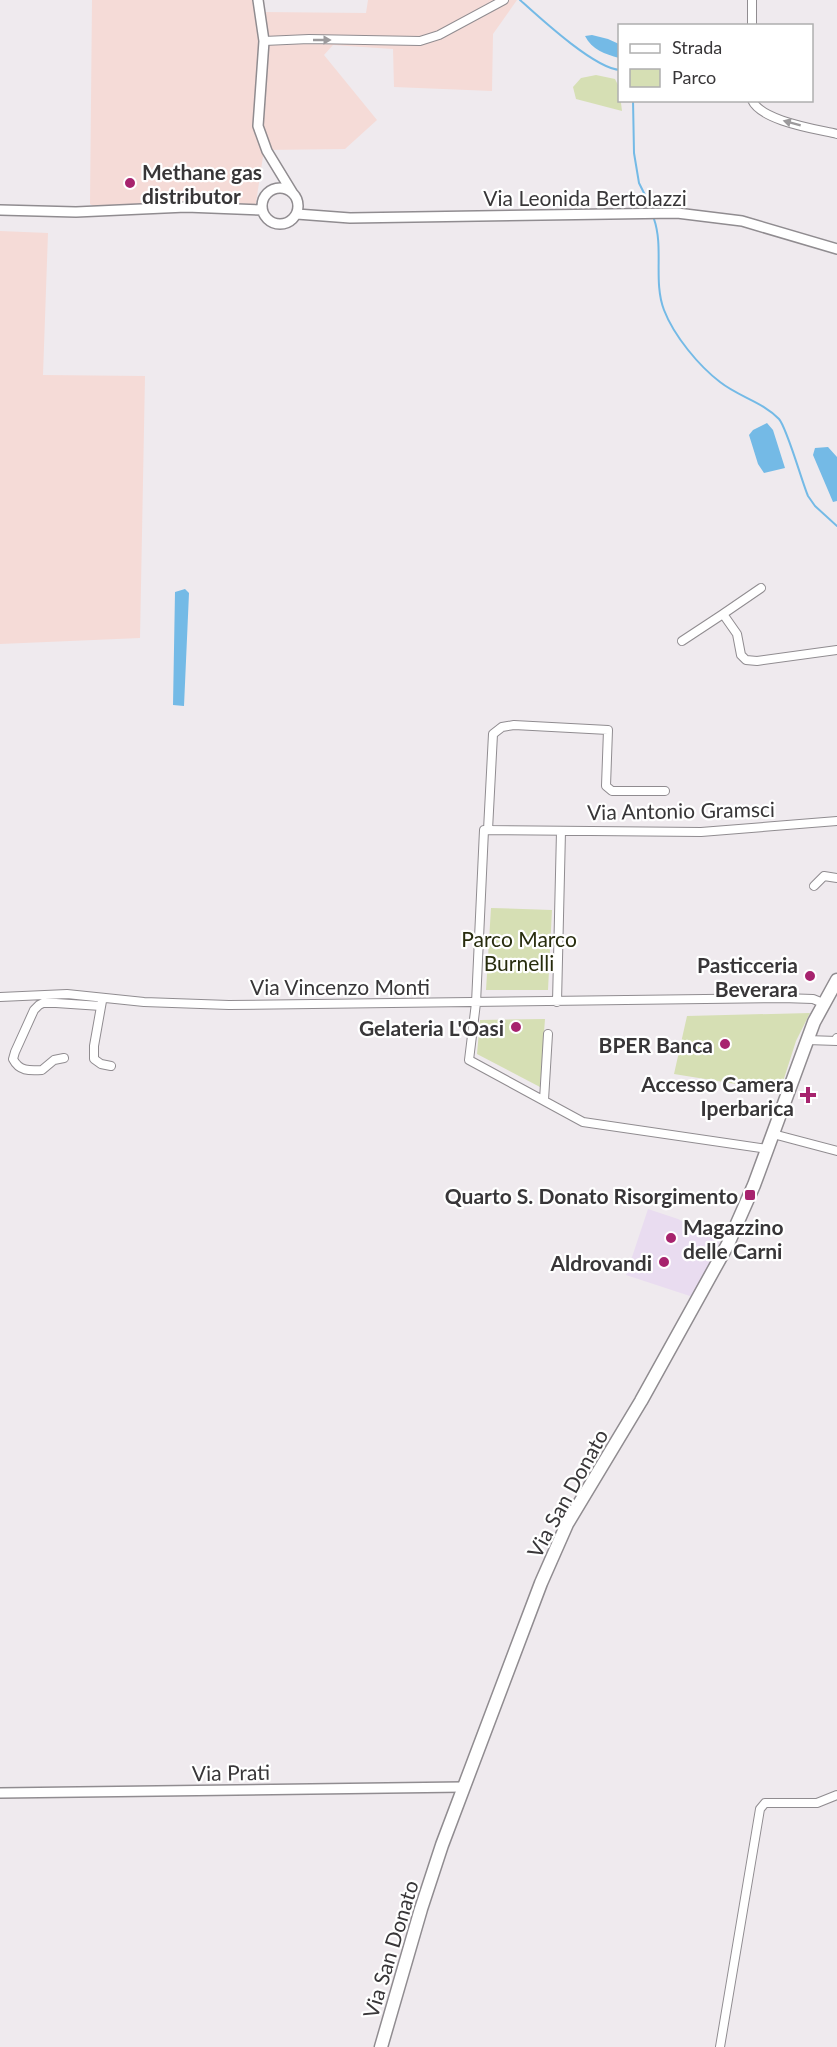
<svg xmlns="http://www.w3.org/2000/svg" width="837" height="2047" font-family="Lato,sans-serif">
  <style>
    .commercial { fill: #e9dcf0 }
    .industrial { fill: #f5dbd7 }
    .green { fill: #d6dfb4 }
    .water { fill: #74bae6 }
    .lines { fill: none; stroke-linecap: round; stroke-linejoin: round }
    .stream { stroke: #74bae6; stroke-width: 2 }
    .minor-casing { stroke: #908c90; stroke-width: 10 }
    .tertiary-casing { stroke: #908c90; stroke-width: 12 }
    .primary-casing { stroke: #908c90; stroke-width: 15 }
    .minor { stroke: #fff; stroke-width: 8 }
    .tertiary { stroke: #fff; stroke-width: 9 }
    .primary { stroke: #fff; stroke-width: 12 }
    .oneway { fill: #9c9a9c }
    .poi-dot { fill: #a7236e; stroke: #fff; stroke-width: 2 }
    .labels { text-anchor: middle; dominant-baseline: central; stroke-width: 4.5; stroke-linejoin: round; paint-order: stroke }
    .poi-label { font-size: 21px; font-weight: bold; fill: #383638; stroke: #fff; text-anchor: end }
    .street-label { font-size: 21px; fill: #383638; stroke: #fff }
    .park-label { font-size: 21px; fill: #272c0d; stroke: #fff }
  </style>
  <rect width="100%" height="100%" fill="#efeaee"/>
  <path class="commercial" d="M648,1209l30,10 42,23 -27,55 -67,-22z"/>
  <path class="industrial" d="M92,0h169l2,12 103,1 2,-13h149l-24,34 -1,57 -98,-4 -1,-38 -60,-4 -9,10 53,65 -32,29 -81,1 -9,59 -154,2 -11,-7z
    M0,231l48,2 -5,142 102,1 -5,262 -140,6z"/>
  <path class="green" d="M596,75l19,4 4,8 3,24 -46,-12 -3,-12 8,-9z
    M491,908l61,2 -4,80h-62z
    M810,1013l-14,28 -16,50 -106,-17 13,-58z
    M545,1019l-5,68 -63,-33 3,-34z"/>
  <path class="water" d="M592,35l16,4 11,5v14c-14,-4 -27,-8 -34,-22z
    M767,423l6,7 12,38 -21,5 -6,-9 -9,-29 4,-5z
    M828,447l9,10v44l-4,1 -20,-47 2,-7z
    M185,589l4,4 -5,113 -11,-1 2,-113z"/>
  <g class="lines">
    <path class="stream" d="M520,0c20,18 75,69 100,70
      M633,100l1,53 5,30 11,22
      M654,219c10,29 -1,62 10,91 10,26 35,56 56,72 19,15 43,20 59,37 8,9 23,63 29,77l7,10 22,20"/>
    <g class="minor-casing">
      <path id="minor" d="M752,26v-26
        M264,41l45,-2 111,2 19,-6 65,-35
        M752,100c9,21 64,29 85,34
        M761,588l-38,26 14,20 4,21 5,5 11,1 80,-11
        M682,641l41,-27
        M488,830l5,-96 9,-7 12,-2 94,5 -2,56 6,5h53
        M814,886l10,-10 13,2
        M0,997l67,-3 77,8 85,3 553,-7 31,1 10,4
        M102,1001l-8,45v13l7,5 10,2
        M557,1002l4,-171
        M807,1040l30,1v-3
        M64,1058l-10,2 -12,10c-13,1 -23,1 -29,-11l2,-7 19,-42 5,-5 4,-2h13l45,3
        M544,1100l4,-66
        M773,1134l64,17
        M767,1149l-184,-27 -114,-62 7,-57 8,-173 217,2 136,-11
        M720,2047l40,-238 5,-6h52l20,-8"/>
    </g>
    <g class="tertiary-casing">
      <path id="tertiary" d="M258,0l6,41 -6,85 9,25 25,41
        M262 206a18 18 0 1 1 36 0a18 18 0 1 1-36 0Z
        M0,210l76,2 110,-5 76,3
        M297,214l53,4 327,-5 65,8 95,28
        M0,1793l463,-6"/>
    </g>
    <g class="primary-casing">
      <path id="primary" d="M381,2047l40,-138 21,-64 99,-262 26,-59 74,-123 87,-157 26,-59 60,-163 23,-42"/>
    </g>
    <use href="#minor" class="minor"/>
    <use href="#tertiary" class="tertiary"/>
    <use href="#primary" class="primary"/>
  </g>
  <defs><path id="oneway-solid" d="M-6-.8H1V-3.2L6.5 0L1 3.2V.8H-6Z" transform="scale(1.5)"/></defs>
  <g class="oneway">
    <use href="#oneway-solid" transform="translate(322 40)"/>
    <use href="#oneway-solid" transform="translate(792 123) rotate(-165)"/>
  </g>
  <g class="poi-dot">
    <circle cx="130" cy="183" r="6"/>
    <circle cx="810" cy="976" r="6"/>
    <circle cx="516" cy="1027" r="6"/>
    <circle cx="725" cy="1044" r="6"/>
    <path d="M805 1086h6v6h6v6h-6v6h-6v-6h-6v-6h6z"/>
    <rect x="744" y="1189" width="12" height="12" rx="3"/>
    <circle cx="671" cy="1238" r="6"/>
    <circle cx="664" cy="1262" r="6"/>
  </g>
  <g class="labels">
    <g class="poi-label">
      <text x="142" y="171" text-anchor="start">Methane gas<tspan x="142" dy="24">distributor</tspan></text>
      <text x="798" y="964">Pasticceria<tspan x="798" dy="24">Beverara</tspan></text>
      <text x="504" y="1027">Gelateria L'Oasi</text>
      <text x="713" y="1044">BPER Banca</text>
      <text x="794" y="1083">Accesso Camera<tspan x="794" dy="24">Iperbarica</tspan></text>
      <text x="738" y="1195">Quarto S. Donato Risorgimento</text>
      <text x="683" y="1226" text-anchor="start">Magazzino<tspan x="683" dy="24">delle Carni</tspan></text>
      <text x="652" y="1262">Aldrovandi</text>
    </g>
    <g class="street-label">
      <text x="585" y="197">Via Leonida Bertolazzi</text>
      <text transform="translate(681 810) rotate(-1)">Via Antonio Gramsci</text>
      <text x="340" y="986">Via Vincenzo Monti</text>
      <text transform="translate(567 1493) rotate(-61)">Via San Donato</text>
      <text transform="translate(231 1772) rotate(-1)">Via Prati</text>
      <text transform="translate(390 1949) rotate(-73)">Via San Donato</text>
    </g>
    <g class="park-label">
      <text x="519" y="938">Parco Marco<tspan x="519" dy="24">Burnelli</tspan></text>
    </g>
  </g>
  <rect x="618" y="24" width="195" height="78" fill="#ffffff" stroke="#afafaf" stroke-width="1.5"/>
  <rect x="630" y="44" width="30" height="9" fill="#ffffff" stroke="#afafaf" stroke-width="1.5"/>
  <text x="672" y="54" font-size="18" fill="#383638">Strada</text>
  <rect x="630" y="69" width="30" height="18" fill="#d6dfb4" stroke="#afafaf" stroke-width="1.5"/>
  <text x="672" y="84" font-size="18" fill="#383638">Parco</text>
</svg>
